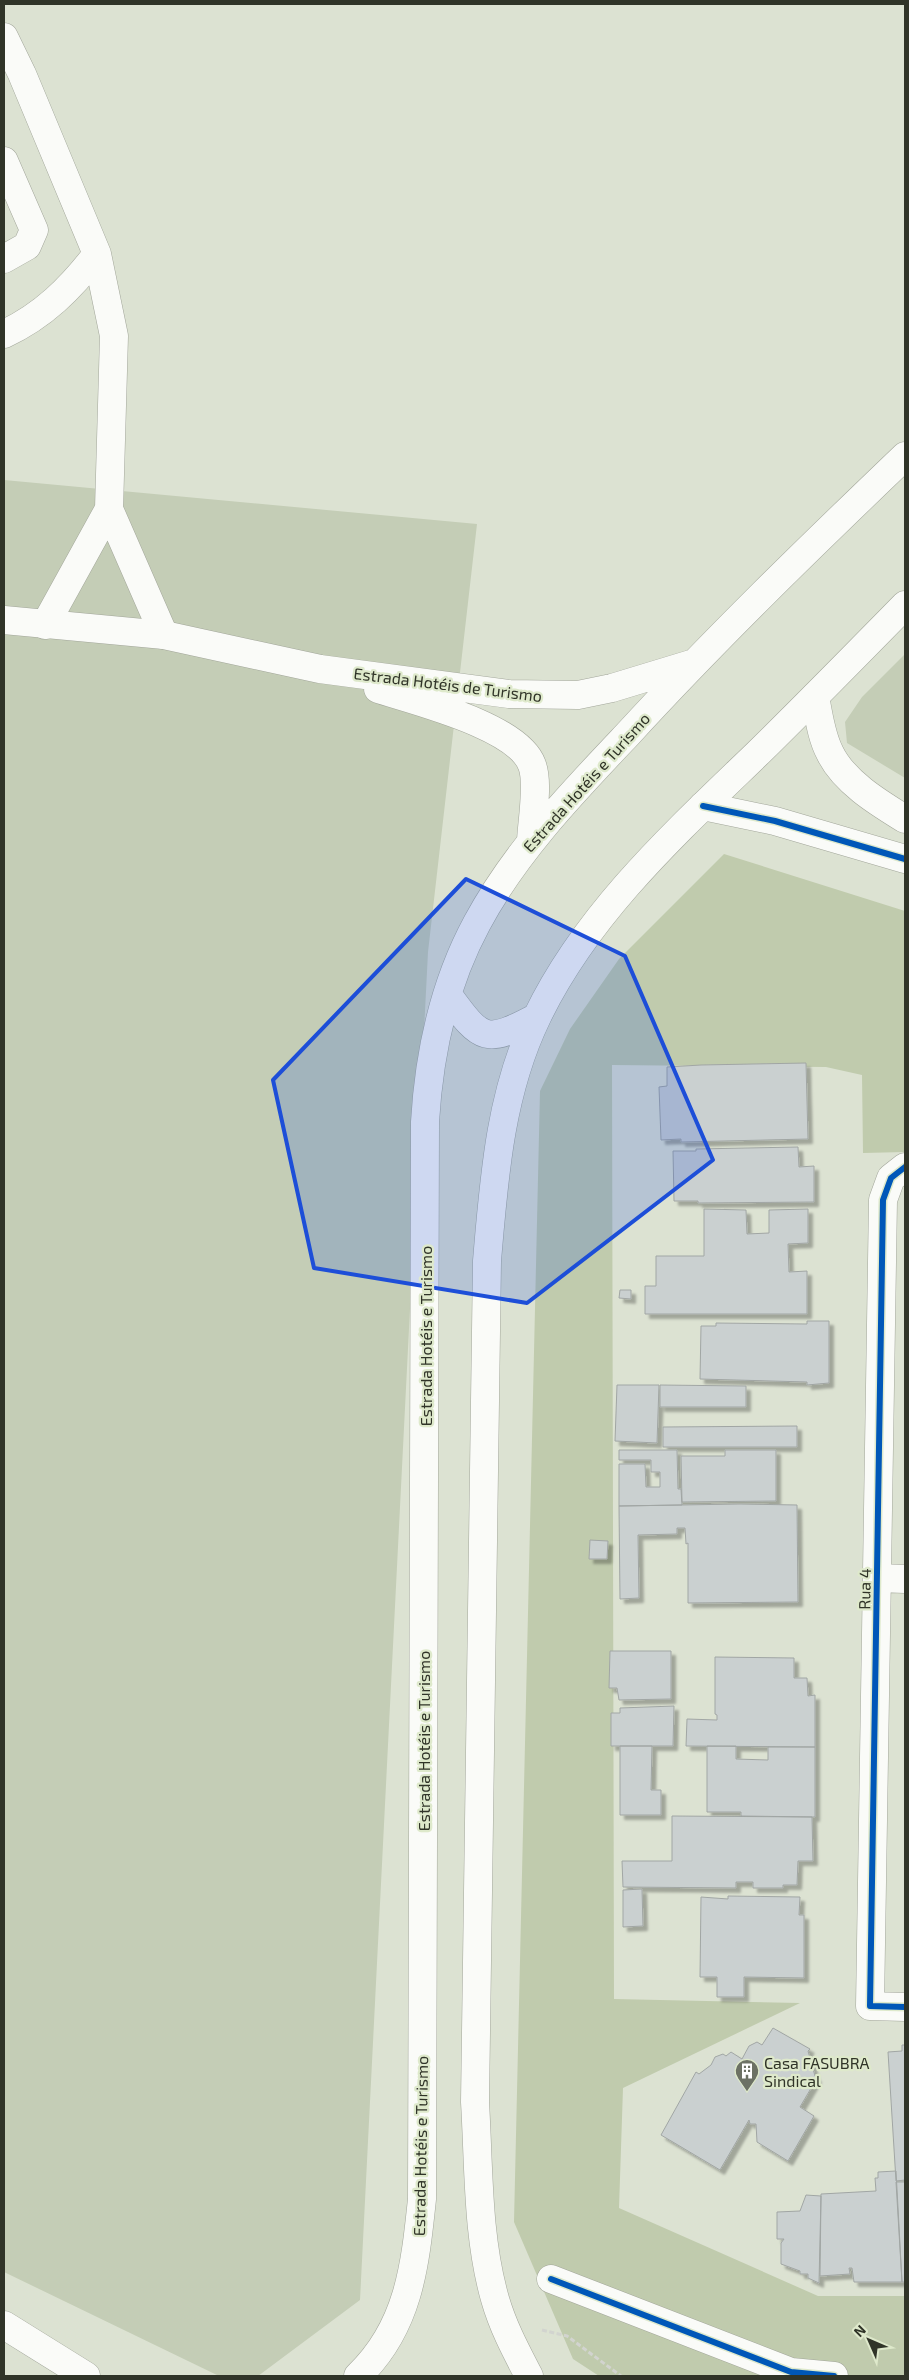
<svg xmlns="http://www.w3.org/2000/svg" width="909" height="2380" font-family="'Exo 2',sans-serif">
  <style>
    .green { fill: #c4cdb6 }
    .forest { fill: #c0cbad }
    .building { fill: #cad0d0; stroke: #a1a6a4; filter: url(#shadow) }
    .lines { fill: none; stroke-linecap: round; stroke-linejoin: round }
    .minor-casing { stroke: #a2a69a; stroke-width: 29 }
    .major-casing { stroke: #a2a69a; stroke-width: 29 }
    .highway-casing { stroke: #a2a69a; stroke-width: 29 }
    .path { stroke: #d2d4cf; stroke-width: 3; stroke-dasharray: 5 2.5; stroke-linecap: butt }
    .minor { stroke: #fafbf8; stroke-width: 28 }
    .major { stroke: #fafbf8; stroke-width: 28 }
    .highway { stroke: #fafbf8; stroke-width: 28 }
    .cycleway-casing { stroke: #dee9cb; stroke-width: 9 }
    .cycleway { stroke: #0057b8; stroke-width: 6 }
    .marked { fill: #1d4ed8; fill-opacity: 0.2; stroke: #1d4ed8; stroke-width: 4; stroke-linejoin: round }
    .labels { text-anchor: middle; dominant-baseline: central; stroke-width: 4.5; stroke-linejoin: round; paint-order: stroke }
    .street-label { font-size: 16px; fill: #303428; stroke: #dee9cb }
    .poi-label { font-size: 16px; fill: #303428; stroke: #dee9cb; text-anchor: start }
  </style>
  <defs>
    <filter id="shadow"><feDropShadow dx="4.5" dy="4.5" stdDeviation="1" flood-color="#0004"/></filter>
  </defs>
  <rect width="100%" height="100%" fill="#dce2d2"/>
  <path class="green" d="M4,480l473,44 -49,428 -68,1348 -102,76h-39l-215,-104z
    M905,654v124l-58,-35 -2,-21 17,-25z"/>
  <path class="forest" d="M724,854l181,57v241l-42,1 -1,-78 -36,-8 -214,-2 2,934 186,4 -177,85 -4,120 199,88h87v80h-306l-26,-17 -59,-137 26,-1131 30,-62 49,-70z"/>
  <path class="building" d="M806,1063l2,76 -127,3v-3l-20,1 -2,-53 8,-1v-19l34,-2z
    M798,1147l1,20 15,-1v36l-116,1v-2h-24l-1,-50h23v-2z
    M704,1209l42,1 1,24 22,-1v-23l39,-1v34l-20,1 1,28 18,-1v43h-162v-28h11v-30h48z
    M620,1290h11v9l-12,-1z
    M807,1321h22v62l-22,2v-3l-107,-3 1,-53h15v-3l91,1z
    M617,1385h42l-2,58 -42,-2z
    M660,1385l86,1v21h-86z
    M797,1426v21h-134v-20z
    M619,1450h58l1,39h3l1,16 -63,1v-42h26l1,23h14v-15h-9v-12h-32z
    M725,1450h51v51l-94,1 -1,-46h44z
    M740,1504l57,1 1,97 -110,1v-60l-2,1 -1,-16h-8v6l-39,1 1,63 -19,1 -1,-93z
    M590,1540l18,1 -1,18h-18z
    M610,1651h61v48l-52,1 -2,-12h-8z
    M715,1657l79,1v20h13l1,18 7,-1v52l-129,-1 1,-27 30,1v-5l-2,-1z
    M674,1706l-1,40h-62v-33h9v-5z
    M620,1746h32l-1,44h10v25h-41z
    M707,1746h29v13l32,1v-13h47v70l-74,-1v-4h-34z
    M672,1816l140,1 1,44h-15l-1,24h-14v3h-30v-6h-17v6l-113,-1 -1,-26h50z
    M642,1889l1,37 -20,1v-37z
    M728,1896l72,1 -1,18h5v63l-60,-1v20h-27v-20h-17l1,-80 27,2z
    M773,2028l37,21 -2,2 7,25 2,2 -17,29 14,9 -26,45 -31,-19 -1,-18h-6l-1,-4 -29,50 -59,-35 35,-63 3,2 12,-9 4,-8 8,-3 3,2 5,-4 11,7 7,-13 8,-4 5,3z
    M902,2045h3v135l-9,1 -8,-129 14,-1z
    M896,2171l6,111h-48l-2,-14h-3l1,6 -30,2 1,-82 55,-3 -1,-13h3v-6z
    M896,2182h9v100h-3z
    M806,2195l15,1 -2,87 -11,-5v-4h-8v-3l-19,-7v-21l3,-4h-7v-27l23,-1z"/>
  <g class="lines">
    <g class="minor-casing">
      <path id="minor" d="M4,37l18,37 75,180c-26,34 -54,62 -93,80
        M4,161l30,69 -7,16 -23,13
        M97,254l17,82 -5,173 55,126
        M45,625l64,-116
        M815,697c4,19 6,39 15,56 14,29 49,50 75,66
        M703,806l72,15 130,38
        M905,1167l-14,11 -8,22 -13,806 35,1
        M878,1578l27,1
        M551,2279l240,93 43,4"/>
    </g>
    <g class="major-casing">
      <path id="major" d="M4,620l160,15 156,34 189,25 69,1 34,-7 79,-24
        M378,689c37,12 140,37 154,76 7,18 0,55 -1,76
        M448,995c34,47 38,49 89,22
        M358,2376c51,-49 57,-110 64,-177l3,-1077c4,-68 19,-138 52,-199 38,-71 95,-130 150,-188 89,-97 183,-188 278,-279
        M529,2376c-13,-25 -26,-49 -34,-77 -18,-63 -16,-131 -20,-197l12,-841c7,-83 13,-168 50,-244 50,-104 138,-184 220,-263 50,-49 99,-99 148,-149"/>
    </g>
    <g class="highway-casing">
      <path id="highway" d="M4,2325l82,51"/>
    </g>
    <path class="path" d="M542,2330l25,6 54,40"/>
    <use href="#minor" class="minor"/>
    <use href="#major" class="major"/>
    <use href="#highway" class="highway"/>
    <g class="cycleway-casing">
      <path id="cycleway" d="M703,806l72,15 130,38
        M905,1167l-14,11 -8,22 -13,806 35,1
        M551,2279l240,93 43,4"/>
    </g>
    <use href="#cycleway" class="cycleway"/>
  </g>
  <path class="marked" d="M466,879l159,77 88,204 -186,143 -213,-35 -41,-188z"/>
  <defs>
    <g id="building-pin" transform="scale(1.25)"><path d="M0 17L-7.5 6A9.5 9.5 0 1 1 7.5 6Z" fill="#6c7164" stroke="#dee9cb"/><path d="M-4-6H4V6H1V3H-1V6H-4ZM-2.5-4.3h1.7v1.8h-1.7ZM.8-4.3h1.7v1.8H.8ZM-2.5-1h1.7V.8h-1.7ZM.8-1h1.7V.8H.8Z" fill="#fff"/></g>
  </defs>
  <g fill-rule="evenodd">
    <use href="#building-pin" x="747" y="2071"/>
  </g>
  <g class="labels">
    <g class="street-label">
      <text transform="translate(448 684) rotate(7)">Estrada Hotéis de Turismo</text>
      <text transform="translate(586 782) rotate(-48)">Estrada Hotéis e Turismo</text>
      <text transform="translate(425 1336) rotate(-90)">Estrada Hotéis e Turismo</text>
      <text transform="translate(864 1589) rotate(-89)">Rua 4</text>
      <text transform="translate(423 1741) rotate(-90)">Estrada Hotéis e Turismo</text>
      <text transform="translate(420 2146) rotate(-89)">Estrada Hotéis e Turismo</text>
    </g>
    <g class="poi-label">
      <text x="764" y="2062">Casa FASUBRA<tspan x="764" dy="18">Sindical</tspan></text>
    </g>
  </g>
  <rect width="909" height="2380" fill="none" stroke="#303428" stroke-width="10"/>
  <g transform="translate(869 2340) rotate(315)" stroke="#dee9cb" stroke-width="4" paint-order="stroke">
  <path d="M0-4L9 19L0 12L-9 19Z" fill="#303428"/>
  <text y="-8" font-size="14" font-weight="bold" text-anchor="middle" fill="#303428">N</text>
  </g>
</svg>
